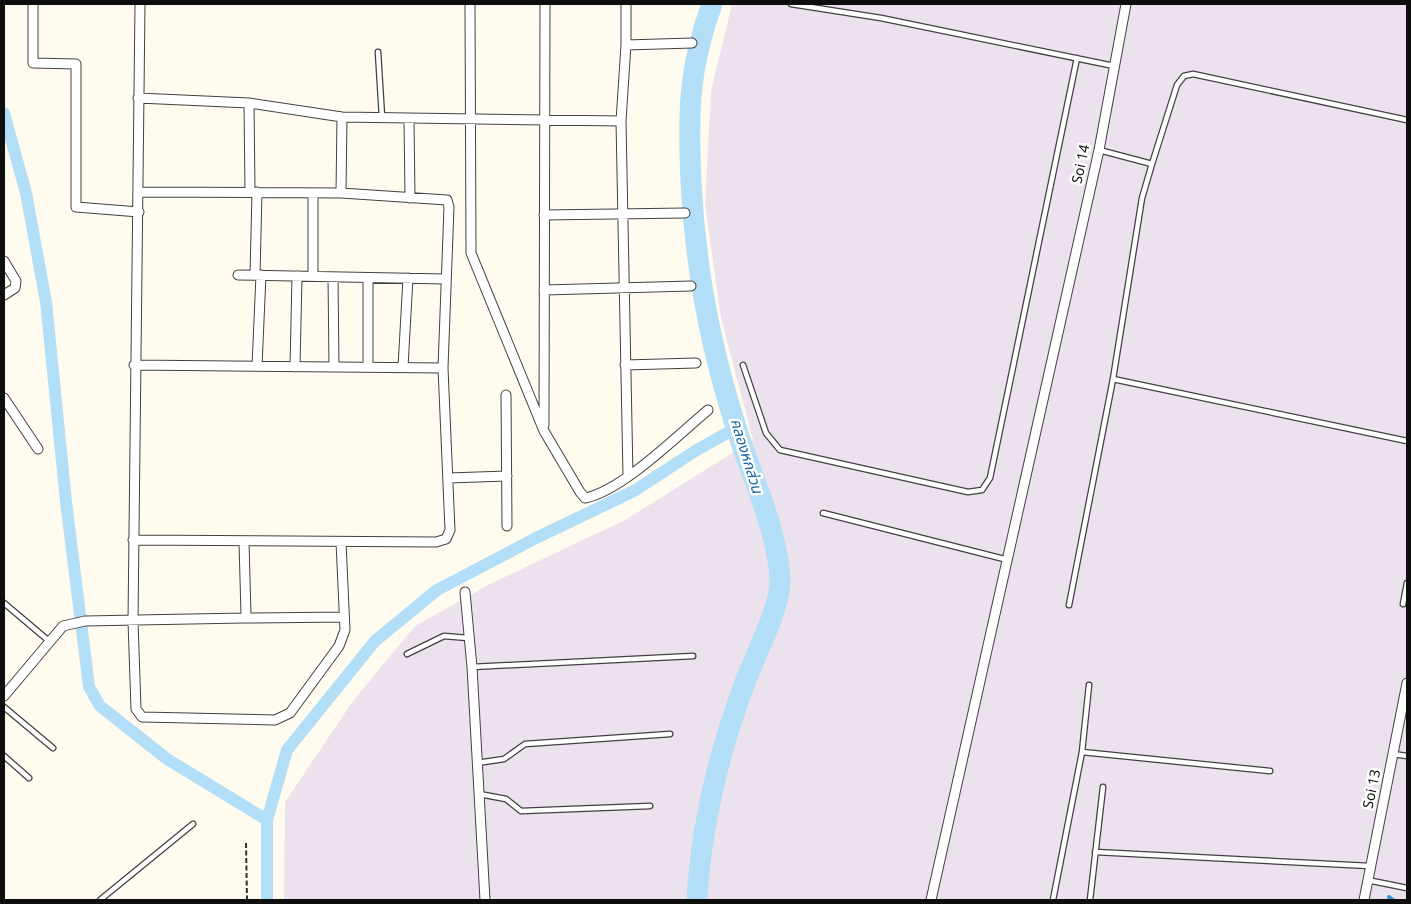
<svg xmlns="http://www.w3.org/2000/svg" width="1411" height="904" font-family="Georgia,'Noto Sans Thai',serif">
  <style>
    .industrial { fill: #ece2ed }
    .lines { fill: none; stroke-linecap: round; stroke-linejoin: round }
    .stream { stroke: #3995cf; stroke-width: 4 }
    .canal { stroke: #b3def7; stroke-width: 12 }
    .river { stroke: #b3def7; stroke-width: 21 }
    .service-casing { stroke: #414141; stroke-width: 7 }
    .minor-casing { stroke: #414141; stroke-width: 11 }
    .path { stroke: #303030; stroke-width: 2; stroke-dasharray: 5 2.5; stroke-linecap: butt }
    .service { stroke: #fff; stroke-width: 4.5 }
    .minor { stroke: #fff; stroke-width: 9 }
    .labels { text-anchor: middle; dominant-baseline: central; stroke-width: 5; stroke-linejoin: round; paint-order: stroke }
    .street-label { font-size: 14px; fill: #0e0e0e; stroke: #fff }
    .water-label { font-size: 15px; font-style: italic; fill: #1566a2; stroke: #fff }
  </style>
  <rect width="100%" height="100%" fill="#fffcef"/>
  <path class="industrial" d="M732,4h675v896h-1123l1,-98 68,-101 62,-75 75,-42 135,-64 128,-80 -32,-122 -16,-114 6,-113z"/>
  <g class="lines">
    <path class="stream" d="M1389,897l4,3"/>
    <path class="canal" d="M4,113l22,80 20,109 20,200 23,185 11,19 67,53 100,61
      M267,900v-80l20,-70 88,-109 62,-51 99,-52 98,-47 61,-40 41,-23"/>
    <path class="river" d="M697,900c4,-72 21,-144 46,-212 10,-30 38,-79 37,-109 -3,-52 -29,-103 -44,-152 -26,-81 -41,-160 -45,-245 -3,-68 -3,-113 21,-178"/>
    <g class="service-casing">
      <path id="service" d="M791,4l90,14 233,48
        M378,52l4,65
        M1152,164l25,-79 7,-9 9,-2 214,46
        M743,365l23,68 14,17 188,42 14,-2 8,-12 87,-420
        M1113,379l294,62
        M823,513l185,47
        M4,603l45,38
        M1403,604l4,-21
        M1069,605l44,-226 29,-181 10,-34 -53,-14
        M407,654l37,-18 24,2
        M472,667l221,-11
        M4,707l49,41
        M1082,752l7,-67
        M1393,754l14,2
        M4,756l25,22
        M477,763l27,-4 21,-15 145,-10
        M479,794l27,5 15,12 129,-5
        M1095,852l275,14
        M1367,880l40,8
        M100,900l93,-76
        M1053,900l29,-148 188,19
        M1090,900l13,-113"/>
    </g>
    <g class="minor-casing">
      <path id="minor" d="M33,4v59l43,1v143l63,5
        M140,4l-7,617 3,88 6,8 133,3 15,-7 49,-67 6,-16 -4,-88
        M470,4l1,249 73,178 36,61 5,6c37,-7 93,-63 123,-88
        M626,4v41l-5,76 7,355
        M626,45l66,-2
        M138,98l111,5 93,14 279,4
        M249,103l1,89
        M409,120l1,78
        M341,193l1,-76
        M544,215l141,-2
        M4,261l12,20 -1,7 -11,7
        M238,275l208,4
        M255,275l2,-83
        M313,276v-83
        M333,277l1,90
        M368,278v89
        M544,290l147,-4
        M134,365l309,3
        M625,365l71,-2
        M257,366l4,-91
        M295,367l2,-91
        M403,367l5,-89
        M506,395l1,131
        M4,398l34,51
        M544,425l1,-421
        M448,478l59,-2
        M133,540l303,2 10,-3 4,-9 -7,-162 6,-161 -2,-7 -106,-7 -203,-1
        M465,592l7,75 13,233
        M244,618l100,-1
        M4,696l59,-70 22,-5 159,-3 2,-3 -2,-73
        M931,900l168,-750 27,-146
        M1364,900l43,-217"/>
    </g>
    <path class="path" d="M246,843l1,57"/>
    <use href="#service" class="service"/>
    <use href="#minor" class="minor"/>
  </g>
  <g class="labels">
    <g class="street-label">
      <text transform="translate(1081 164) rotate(-78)">Soi 14</text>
      <text transform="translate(1372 789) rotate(-78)">Soi 13</text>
    </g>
    <g class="water-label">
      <text transform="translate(746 456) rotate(73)">คลองหกส่วน</text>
    </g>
  </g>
  <rect width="1411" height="904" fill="none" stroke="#0e0e0e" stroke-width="10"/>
</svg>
